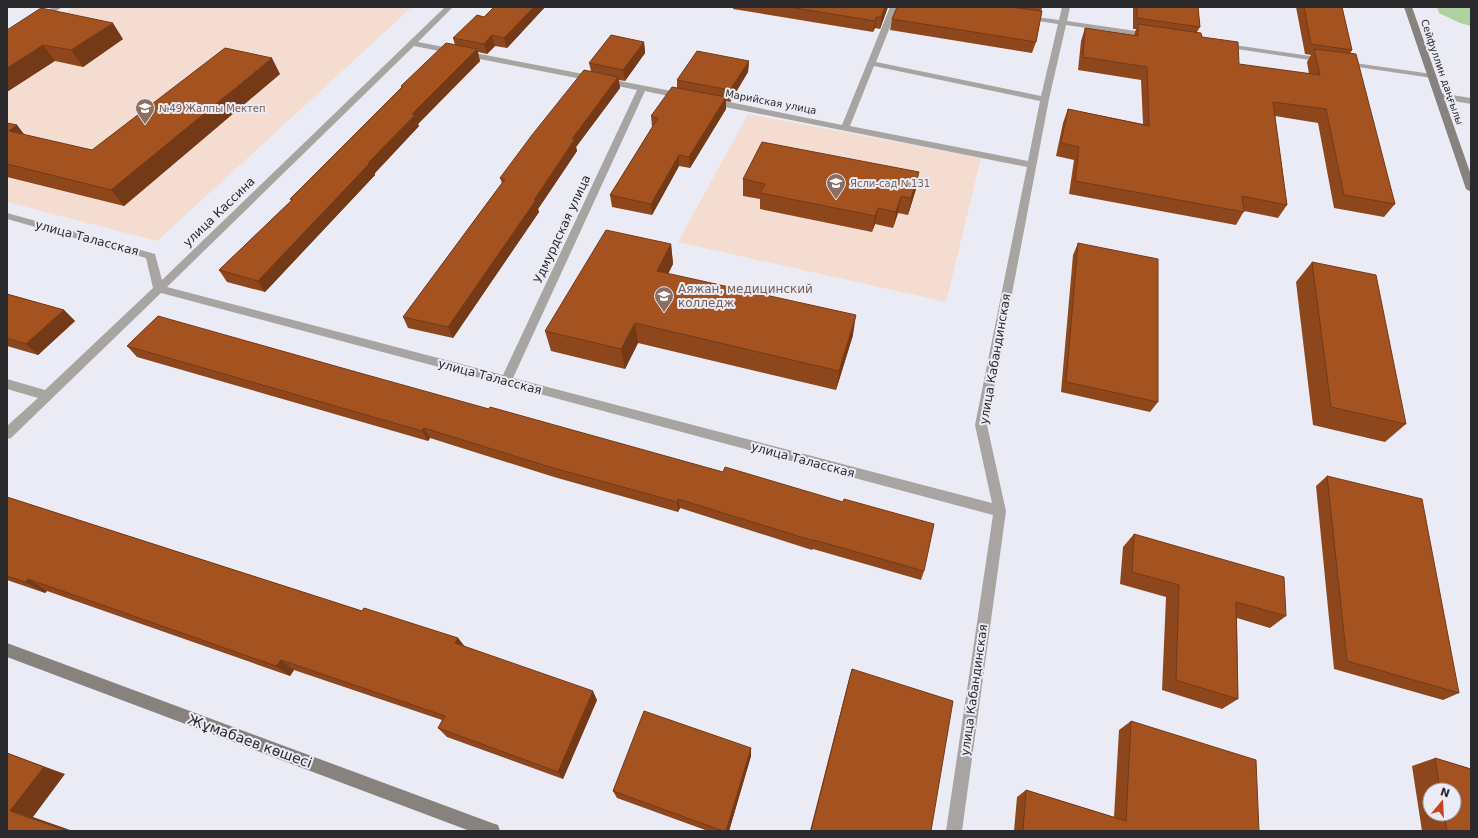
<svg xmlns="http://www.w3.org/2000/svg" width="1478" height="838" font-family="'DejaVu Sans',sans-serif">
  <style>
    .education { fill: #f4dcd1 }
    .green { fill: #aed29e }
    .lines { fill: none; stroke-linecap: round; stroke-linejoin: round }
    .street { fill: #a8a4a2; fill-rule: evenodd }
    .secondary { fill: #87827e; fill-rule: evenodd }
    .wall { fill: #8e471c; fill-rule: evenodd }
    .shaded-wall { fill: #743917 }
    .building { fill: #a55221; stroke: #743917 }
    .labels { text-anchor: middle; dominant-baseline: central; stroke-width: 4; stroke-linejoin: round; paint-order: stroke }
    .far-street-label { font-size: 10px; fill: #2a2a2d; stroke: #eaebf4 }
    .far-education-label { font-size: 10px; fill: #785e54; stroke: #eaebf4; text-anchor: start }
    .street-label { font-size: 12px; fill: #2a2a2d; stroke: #eaebf4 }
    .education-label { font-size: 12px; fill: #785e54; stroke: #eaebf4; text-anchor: start }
    .near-street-label { font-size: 14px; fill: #2a2a2d; stroke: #eaebf4 }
  </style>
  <rect width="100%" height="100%" fill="#eaebf4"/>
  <path class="education" d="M74,7h338l-255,234 -150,-39v-154z
    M748,114l233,44 -35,144 -268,-60z"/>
  <path class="green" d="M1437,7h34v19l-11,-3 -21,-10z"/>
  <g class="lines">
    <path class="street" d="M53,7h9l-20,14h-6v-4z
      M445,7h8l-35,35 264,51 4,3 -4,3 -37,-8 -132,287 479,125 -17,-78 52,-258 -317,-63 -4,-3 4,-3 132,27 48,-118h8l-22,55 165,34 17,-72 -33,-5h-3v-4l37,5 3,-13h8l-3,14 83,12 4,2 -4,2 -84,-12 -17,74 -62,326 19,86 -44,320h-16l47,-316 -832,-222 -150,145 -4,1v-13l31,-28 -31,-9v-10l38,11 108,-102 -7,-30 -139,-39v-6l148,41 7,26zM414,46l223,44 -134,285 -336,-88zM874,66l166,35 -12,60 -178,-35z
      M1220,43l104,15 4,2 -4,2 -101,-15 -4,-2z
      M1341,61l91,13 4,2 -4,2 -88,-13h-3z
      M1439,93l32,5v6l-35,-6v-4z"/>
    <path class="secondary" d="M1404,7h8l59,168v17l-5,-3z
      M7,643l485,180 6,2 2,6h-30l-463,-174z"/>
  </g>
  <path class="wall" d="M494,7h51l-38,41 -12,-2 -8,8 -9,-2 2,9 -62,63 1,2 -44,47v2l-110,117 -38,-10 -8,-12 72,-69 -1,-2 112,-112 -1,-1 54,-41 -2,-7 31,-21z
    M733,7h155l-8,22 -5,-1 -2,4 -140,-23z
    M897,7h145l-6,35 -4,11 -142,-23 2,-11z
    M1133,7h65l2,20 -3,5 5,5 37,27 70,10 -2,-12 4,-7 -6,-1 -9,-47h46l10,43 -2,4 45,150 -11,13 -50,-9 -16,-85 -43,-7 12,89 -9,13 -34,-7 -8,14 -167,-31 5,-34 -18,-4 7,-33 5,-14 75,15 -2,-44 -63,-10 3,-29 4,-13 49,7 2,-6h-3z
    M7,30l116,9 -40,28 -28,-6z
    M644,42l1,11 -20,28 -6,-1 1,8 -44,59 1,4 -39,58 1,3 -86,126 -45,-10 -5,-11 99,-134 -2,-5 91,-107 -2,-8z
    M749,61l-1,11 -18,30 -4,-1v8l-36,59 -11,-2 -27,49 -40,-8 -2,-12 42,-68 -1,-11 26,-28v-8z
    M280,74l-156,132 -117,-29v-54l10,2 7,10 68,15z
    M743,179l173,10 -8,26 -10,-2 -5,15 -18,-4 -3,8 -112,-23v-10l-17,-3z
    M1078,243l80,159 -8,10 -89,-20 12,-137z
    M671,244l2,20 -5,10 185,61 -17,55 -198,-47 -13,26 -74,-18 -6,-20z
    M1312,262l94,162 -21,18 -72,-17 -17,-143z
    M7,294l57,16 11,11 -37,34 -31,-9z
    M158,316l766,255 -3,9 -108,-31 -1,1 -132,-42 -2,4 -124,-35 -124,-39 -2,3 -291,-84 -10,-11z
    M1327,476l132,217 -16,7 -109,-31 -18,-183z
    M7,497l355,114 96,27 7,9 132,53 -34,79 -116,-42 -9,-9 4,-8 -148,-50 -4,6 -243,-85 -2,2 -38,-13z
    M1134,534l152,82 -16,12 -33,-10 1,81 -16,10 -60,-19 4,-93 -46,-13 3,-37z
    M852,669l79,162h-121l39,-152z
    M1131,721l128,110h-245l3,-34 9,-7 88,27 5,-87z
    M751,756l-22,75h-21l-91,-33 -4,-7z
    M1435,758l36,11v62h-49l-10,-65zM1430,790h24v24h-24z"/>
  <path class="shaded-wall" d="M534,7h11l-38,41 -3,-10z
    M885,7h3l-8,22 1,-12z
    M876,17l-1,11 -2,4 2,-11z
    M113,23l10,16 -40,28 -12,-17z
    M492,35l3,11 -8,8 -3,-10z
    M644,42l1,11 -20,28 -2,-11z
    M43,45l12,16 -48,31v-24z
    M477,49l3,12 -62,63 1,2 -44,47v2l-110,117 -7,-11 154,-167z
    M272,58l8,16 -156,132 -13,-16z
    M749,61l-1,11 -18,30v-12z
    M618,77l2,11 -44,59 1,4 -39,58 1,3 -86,126 -5,-11 86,-127 38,-61z
    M726,97v12l-36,59 -1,-11z
    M17,125l13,17 -21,-11z
    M679,155v11l-27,49 -1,-11z
    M919,172l-3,17 -8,26 3,-17z
    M901,196l-3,17 -5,15 3,-16z
    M878,208l-3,16 -3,8 3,-16z
    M671,244l2,20 -14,27 -2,-20z
    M64,310l11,11 -37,34 -12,-11z
    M856,315l-3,20 -17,55 3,-19z
    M635,323l3,20 -13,26 -4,-20z
    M424,428l6,10 -2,3 -6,-10z
    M678,499l2,9 -2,4 -1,-10z
    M28,579l19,12 -2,2 -20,-11z
    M458,638l8,10 -11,-5z
    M281,660l13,10 -4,6 -14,-10z
    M593,691l4,9 -34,79 -5,-7z
    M751,748v8l-22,75h-3z
    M7,753l58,21 -32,43 40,14h-6l-57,-20z"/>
  <path class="building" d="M494,7h40l-30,31 -12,-3 -8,9 -31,-6 24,-23 7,2z
    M789,7h96l-4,10h-5l-1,4z
    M897,7h113l32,4 -6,31 -144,-23z
    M1137,7h61l2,20 -63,-9z
    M1304,7h38l10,43 -41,-6z
    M41,8l72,15 -42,27 -28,-5 -36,23v-38z
    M1138,24l63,9 1,4 36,5 1,22 81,11 -6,-26 42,5 39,150 -51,-9 -18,-86 -53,-7 14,103 -45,-9 2,16 -169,-31 4,-34 -18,-4 7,-34 81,17 -2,-59 -64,-10 2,-29 53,8z
    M611,35l33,7 -21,28 -34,-7z
    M446,43l31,6 -65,65 3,1 -47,48h2l-112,118 -39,-11 74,-71h-3l113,-113h-2z
    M225,48l47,10 -161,132 -104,-26v-41l10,2 -8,6 83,19z
    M697,51l52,10 -19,29 -53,-10z
    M584,70l34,7 -46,62h3l-41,61h2l-88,127 -45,-10 102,-138 -5,-1 32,-43z
    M672,87l54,10 -37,60 -10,-2 -28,49 -41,-9 48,-77 -7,-2z
    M762,142l157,30 -8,26 -10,-2 -5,16 -18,-4 -3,8 -115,-23 5,-9 -22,-5z
    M606,230l65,14 -14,27 199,44 -17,56 -204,-48 -14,26 -76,-18z
    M1078,243l80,16v143l-92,-20z
    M1312,262l64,13 30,149 -75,-17z
    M7,294l57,16 -38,34 -19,-6z
    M158,316l209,59 122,34 1,-2 233,65 2,-5 118,35 1,-3 90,25 -10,47 -110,-31v1l-136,-42 -1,3 -127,-35 -126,-39 -2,3 -295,-85z
    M1327,476l95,23 37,194 -112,-32z
    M7,497l355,114 2,-3 94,30 -3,5 138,48 -35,81 -120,-44 7,-12 -164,-56 -5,6 -248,-87 -3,3 -18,-6z
    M1134,534l150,43 2,39 -50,-14 2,97 -62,-19 3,-95 -47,-13z
    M852,669l101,32 -22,130h-120z
    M644,711l107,37 -25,83h-3l-110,-40z
    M1131,721l125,39 3,71h-236l3,-41 100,31z
    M7,753l37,14 -34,44 57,20h-60z
    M1435,758l36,11v62h-24l-3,-17h10v-24h-14z"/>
  <defs>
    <g id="school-pin" transform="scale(1)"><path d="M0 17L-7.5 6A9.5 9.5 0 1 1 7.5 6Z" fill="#8d6e63" stroke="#eaebf4"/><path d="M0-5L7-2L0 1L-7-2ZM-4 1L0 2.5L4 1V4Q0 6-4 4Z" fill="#fff"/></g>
    <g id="university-pin" transform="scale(1)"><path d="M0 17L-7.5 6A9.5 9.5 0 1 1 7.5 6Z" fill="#8d6e63" stroke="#eaebf4"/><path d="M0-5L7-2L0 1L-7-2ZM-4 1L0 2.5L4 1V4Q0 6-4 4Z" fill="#fff"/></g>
  </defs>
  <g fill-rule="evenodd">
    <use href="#school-pin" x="145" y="108"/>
    <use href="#school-pin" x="836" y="183"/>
    <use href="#university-pin" x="664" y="296"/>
  </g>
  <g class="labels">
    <g class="far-street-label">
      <text transform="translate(1442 72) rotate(71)">Сейфуллин даңғылы</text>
      <text transform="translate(771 102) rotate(11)">Марийская улица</text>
    </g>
    <g class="far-education-label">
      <text x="159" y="108">№49 Жалпы Мектеп</text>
      <text x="850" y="183">Ясли-сад №131</text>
    </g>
    <g class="street-label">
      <text transform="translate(219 212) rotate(-44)">улица Кассина</text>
      <text transform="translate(562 229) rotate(-65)">Удмурдская улица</text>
      <text transform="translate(87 238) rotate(15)">улица Таласская</text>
      <text transform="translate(995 359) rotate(-80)">улица Кабандинская</text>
      <text transform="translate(490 377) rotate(15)">улица Таласская</text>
      <text transform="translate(803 460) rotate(15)">улица Таласская</text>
      <text transform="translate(974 690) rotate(-82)">улица Кабандинская</text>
    </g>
    <g class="education-label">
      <text x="678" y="289">Аяжан, медицинский<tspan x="678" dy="14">колледж</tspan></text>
    </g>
    <g class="near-street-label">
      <text transform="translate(250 741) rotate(20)">Жұмабаев көшесі</text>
    </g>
  </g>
  <rect width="1478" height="838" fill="none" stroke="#2a2a2d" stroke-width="16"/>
  <g transform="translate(1442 802) rotate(18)"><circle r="19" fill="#eaebf4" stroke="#9d9ea4"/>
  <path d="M0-3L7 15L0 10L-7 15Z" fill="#cb4120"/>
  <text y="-6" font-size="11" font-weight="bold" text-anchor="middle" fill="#2a2a2d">N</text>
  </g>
</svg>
